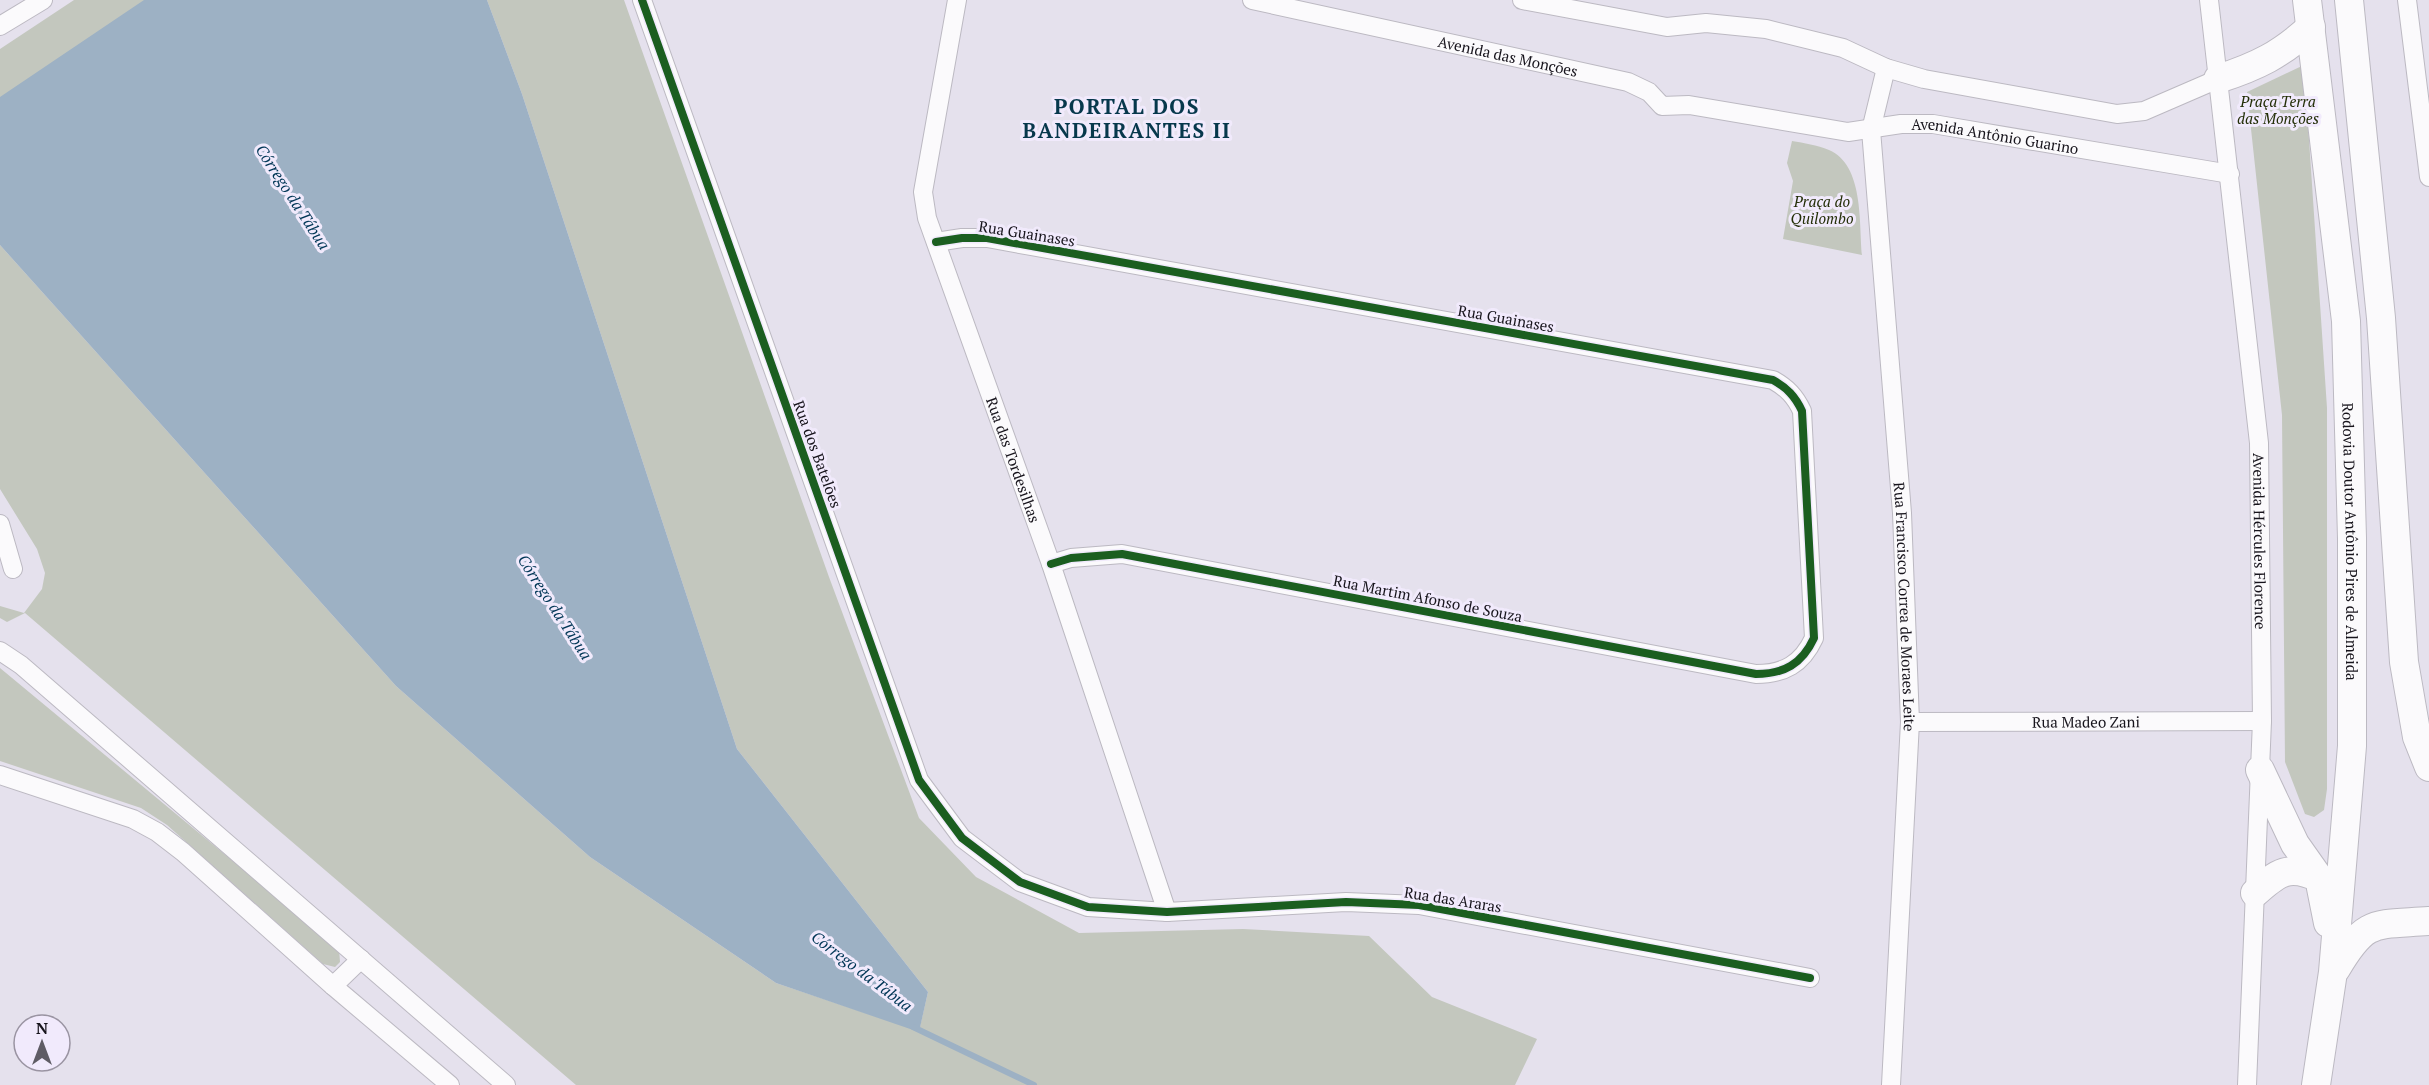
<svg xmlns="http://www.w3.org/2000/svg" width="2429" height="1085" font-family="'PT Serif',serif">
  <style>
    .green { fill: #c3c7be }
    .water { fill: #9db1c4 }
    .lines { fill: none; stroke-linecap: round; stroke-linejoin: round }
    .stream { stroke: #9db1c4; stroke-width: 6 }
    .minor-casing { stroke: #bcb9c2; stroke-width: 20 }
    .primary-casing { stroke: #bcb9c2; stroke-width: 30 }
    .minor { stroke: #fbfafc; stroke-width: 18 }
    .primary { stroke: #fbfafc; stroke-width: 28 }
    .cycleway-casing { stroke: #f1eafc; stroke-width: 11 }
    .cycleway { stroke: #1b5e20; stroke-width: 8 }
    .labels { text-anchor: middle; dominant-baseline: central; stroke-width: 6; stroke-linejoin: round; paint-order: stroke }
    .street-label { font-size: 15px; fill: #17141c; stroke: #f1eafc }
    .park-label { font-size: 15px; font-style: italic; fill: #232e07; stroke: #f1eafc }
    .water-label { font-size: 16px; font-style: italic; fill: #003656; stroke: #f1eafc }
    .district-label { font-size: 21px; font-weight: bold; letter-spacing: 1.5px; fill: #07384c; stroke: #f1eafc }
  </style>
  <rect width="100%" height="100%" fill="#e5e1ed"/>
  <path class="green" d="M74,0h77l-151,99v-50z
    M487,0h137l205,577 90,241 57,59 103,56 164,-4 126,7 63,61 105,42 -22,46h-939l-551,-472 -18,9 -7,-4v-12l24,7 18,-24 3,-16 -8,-24 -37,-60v-244l396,441 194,171 186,126 143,48 9,-39 -191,-243 -215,-655z
    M2304,65l23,343v381l-3,21 -10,7 -9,-3 -20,-52 -3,-347 -35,-323z
    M1792,141c12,2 25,4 37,9 35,15 30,73 33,105l-79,-16 10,-58 -6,-18z
    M0,668l339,281 1,13 -5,5 -12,-3 -156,-139 -26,-17 -141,-47z"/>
  <path class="water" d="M144,0h343l35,94 215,655 191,243 -9,40 -143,-49 -186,-126 -194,-171 -396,-441v-148z"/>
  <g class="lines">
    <path class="stream" d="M913,1027l121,58"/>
    <g class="minor-casing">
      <g id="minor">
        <path d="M642,0l277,780 43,58 58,44 68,25 79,5 179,-10 73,3 391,73"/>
        <path id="s1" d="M957,0l-34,192 4,26 124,346 116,348"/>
        <path id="s2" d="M1252,0l376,82 21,10 13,14 27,-1 159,27 53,-8h32l297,50"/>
        <path d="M1522,0l145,27 39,-4 60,6 77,19 43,20 38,11 193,35 27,-3 74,-32"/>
        <path id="s3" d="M2209,0l50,443 3,278 -15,364"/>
        <path d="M2407,0l22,177"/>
        <path d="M0,26l43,-26"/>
        <path id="s4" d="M1886,68l-15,62 31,383 8,209 -19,363"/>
        <path d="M936,242l26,-4h25l786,142c14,8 22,16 29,31l12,227c-12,26 -30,36 -58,36l-634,-120 -51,4 -20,6"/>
        <path d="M0,524l13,45"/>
        <path d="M0,651l21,14 485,420"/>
        <path id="s5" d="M1910,722l352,-1"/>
        <path d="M0,775l133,44 24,13 26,20 150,134 117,99"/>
        <path d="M333,986l28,-27"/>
      </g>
    </g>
    <g class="primary-casing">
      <g id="primary">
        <path id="s6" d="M2307,0l39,321 6,217v208l-19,226 -17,113"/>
        <path d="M2349,0l32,318 23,344 13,75 12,30"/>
        <path d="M2218,79c40,-13 62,-24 93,-52"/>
        <path d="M2260,770l35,74 24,34"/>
        <path d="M2255,893c23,-21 34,-29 64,-15l9,45"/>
        <path d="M2336,969c30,-51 38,-44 93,-48"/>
      </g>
    </g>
    <use href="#minor" class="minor"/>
    <use href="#primary" class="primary"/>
    <g class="cycleway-casing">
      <path id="cycleway" d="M642,0l277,780 43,58 58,44 68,25 79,5 179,-10 73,3 391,73
        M936,242l26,-4h25l786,142c14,8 22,16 29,31l12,227c-12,26 -30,36 -58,36l-634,-120 -51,4 -20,6"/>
    </g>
    <use href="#cycleway" class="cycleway"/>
  </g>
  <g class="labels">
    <g class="street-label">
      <text stroke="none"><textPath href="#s2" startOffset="262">Avenida das Monções</textPath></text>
      <text stroke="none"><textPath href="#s2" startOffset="764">Avenida Antônio Guarino</textPath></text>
      <text transform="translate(1027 233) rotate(9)">Rua Guainases</text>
      <text transform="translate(1506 318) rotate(10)">Rua Guainases</text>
      <text transform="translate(818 454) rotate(70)">Rua dos Batelões</text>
      <text stroke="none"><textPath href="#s1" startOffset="478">Rua das Tordesilhas</textPath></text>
      <text stroke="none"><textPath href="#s3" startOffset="544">Avenida Hércules Florence</textPath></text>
      <text stroke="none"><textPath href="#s6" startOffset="544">Rodovia Doutor Antônio Pires de Almeida</textPath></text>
      <text transform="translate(1428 598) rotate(11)">Rua Martim Afonso de Souza</text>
      <text stroke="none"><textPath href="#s4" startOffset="542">Rua Francisco Correa de Moraes Leite</textPath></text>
      <text stroke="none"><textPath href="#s5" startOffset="176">Rua Madeo Zani</textPath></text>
      <text transform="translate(1453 899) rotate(9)">Rua das Araras</text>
    </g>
    <g class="park-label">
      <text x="2278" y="101">Praça Terra<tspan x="2278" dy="17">das Monções</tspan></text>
      <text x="1822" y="201">Praça do<tspan x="1822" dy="17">Quilombo</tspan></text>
    </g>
    <g class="water-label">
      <text transform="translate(293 197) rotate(57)">Córrego da Tábua</text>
      <text transform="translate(555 607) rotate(57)">Córrego da Tábua</text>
      <text transform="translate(862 971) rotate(37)">Córrego da Tábua</text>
    </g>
    <g class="district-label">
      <text x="1127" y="106">PORTAL DOS<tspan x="1127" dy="24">BANDEIRANTES II</tspan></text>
    </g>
  </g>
  <g transform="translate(42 1043)"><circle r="28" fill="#f1eafc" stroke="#9a94a2" stroke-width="1.5"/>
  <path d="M0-4.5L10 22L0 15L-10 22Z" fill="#5f5c65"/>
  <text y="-9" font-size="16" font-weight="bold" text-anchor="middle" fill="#17141c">N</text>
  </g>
</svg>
